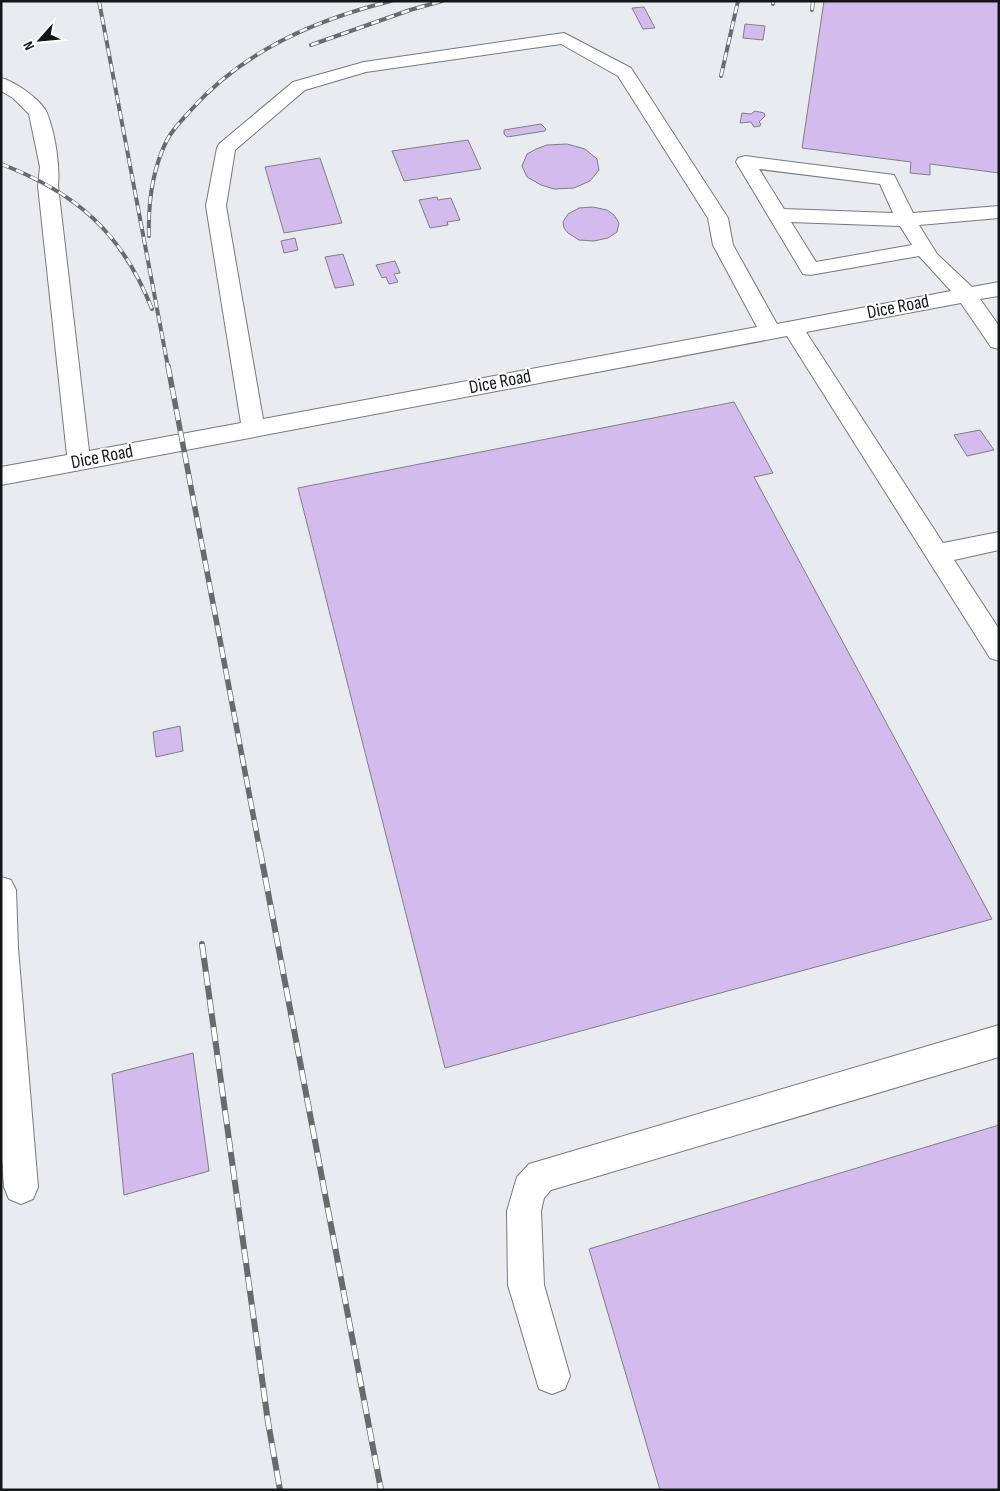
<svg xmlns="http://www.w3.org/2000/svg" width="1000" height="1491" font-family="'Sofia Sans Condensed',sans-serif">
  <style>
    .building { fill: #d3bbee; stroke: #807e83 }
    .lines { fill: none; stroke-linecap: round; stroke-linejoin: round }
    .minor-casing { stroke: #76797e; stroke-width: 2 }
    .minor { fill: #fff; fill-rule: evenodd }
    .rail-far2-casing { stroke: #686b6e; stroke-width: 4 }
    .rail-far1-casing { stroke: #686b6e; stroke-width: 5.5 }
    .rail-casing { stroke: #686b6e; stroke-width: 6 }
    .rail-far2 { stroke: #fff; stroke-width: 2.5; stroke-dasharray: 8; stroke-linecap: butt }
    .rail-far1 { stroke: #fff; stroke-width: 4; stroke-dasharray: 11; stroke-linecap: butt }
    .rail { stroke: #fff; stroke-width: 4.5; stroke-dasharray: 14; stroke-linecap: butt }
    .labels { text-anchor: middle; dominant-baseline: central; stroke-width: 4; stroke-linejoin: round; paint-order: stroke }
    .street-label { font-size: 19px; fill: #141517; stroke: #fff }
  </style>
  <rect width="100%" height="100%" fill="#e8ecf1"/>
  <path class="building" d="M824,1h175v172l-69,-9v11l-20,-2 1,-11 -109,-14z
    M644,7l11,21 -12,1 -11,-21z
    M745,24l20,2 -2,14 -20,-2z
    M755,111l9,2 1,3 -6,6 2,2 -1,2 -6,1 -3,-5 -11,1 2,-10 9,1z
    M541,124l5,5 -1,2 -38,6 -3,-3v-4z
    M468,140l13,29 -77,12 -12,-30z
    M567,144l18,5 12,10 2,11 -9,11 -16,7 -20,1 -13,-4 -14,-8 -5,-11 5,-12 9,-5 11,-4z
    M320,158l22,65 -58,10 -19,-66z
    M437,197l1,3 13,-2 9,22 -13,2 1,3 -18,3 -11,-28z
    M593,207l14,3 7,5 5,8 -2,9 -9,6 -14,3 -15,-1 -11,-7 -4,-5 -1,-6 5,-8 11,-6z
    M295,238l3,12 -14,3 -3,-12z
    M343,254l11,31 -19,3 -10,-31z
    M395,261l5,12 -6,1 4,8 -9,2 -3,-7 -4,1 -6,-13z
    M734,402l39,71 -19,4 238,442 -547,149 -147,-580z
    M980,430l14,20 -27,6 -13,-21z
    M180,726l3,25 -27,6 -3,-25z
    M193,1053l16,118 -85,24 -12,-121z
    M999,1125v365h-339l-71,-241z"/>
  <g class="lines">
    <g class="minor-casing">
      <path id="minor" d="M564,33l67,35 97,150 5,27 44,79 174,-33 -32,-35 -109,19 -7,-1 -67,-112 2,-4 7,-2 149,19 19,38 86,-7v12l-80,7 18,29 35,33 27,-5v14l-19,3 19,27v23l-8,-2 -30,-44 -155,29 137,211 56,-11v18l-45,10 45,69v32l-9,-3 -203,-322 -786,149v-18l66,-12 -29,-269 2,-19 -11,-53 -16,-16 -12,-7v-13c13,3 41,22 46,35 8,20 13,52 11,73l31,265 152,-28 -35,-217 11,-58 2,-4 74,-62 71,-20zM561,44l57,32 90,142 5,27 44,82 -494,92 -37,-213 9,-56 70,-60 61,-18zM759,169l121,15 13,29 -109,-4zM791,222l109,4 12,19 -96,17z
        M1,877l10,3 5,10 2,58 20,239 -5,12 -12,5 -12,-5 -5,-12 -3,-41z
        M999,1025v32l-448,133 -7,8 -3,13 3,74 26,91 -5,13 -13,5 -13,-5 -31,-104 -1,-74 10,-34 12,-13z"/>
    </g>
    <use href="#minor" class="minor"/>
    <g class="rail-far2-casing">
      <path id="rail-far2" d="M99,1l69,366
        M773,1v3
        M812,10l1,-9
        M311,45l99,-35 32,-9
        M721,76l17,-75
        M1,164c76,29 121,69 151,145
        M149,236c-1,-33 3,-66 18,-96 6,-11 15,-20 24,-30 52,-59 124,-90 200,-109"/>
    </g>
    <g class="rail-far1-casing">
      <path id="rail-far1" d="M168,366l92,485"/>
    </g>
    <g class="rail-casing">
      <path id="rail" d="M260,850l121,640
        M202,944l66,478 12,68"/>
    </g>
    <use href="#rail-far2" class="rail-far2"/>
    <use href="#rail-far1" class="rail-far1"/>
    <use href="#rail" class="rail"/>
  </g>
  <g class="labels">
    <g class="street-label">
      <text transform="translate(898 307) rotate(-11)">Dice Road</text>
      <text transform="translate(500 382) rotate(-11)">Dice Road</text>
      <text transform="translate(102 457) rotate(-11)">Dice Road</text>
    </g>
  </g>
  <rect width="1000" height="1491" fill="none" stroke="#141517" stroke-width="5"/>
  <g transform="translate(40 40) rotate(243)" stroke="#ffffff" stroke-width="4" paint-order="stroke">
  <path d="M0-4L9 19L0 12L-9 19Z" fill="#141517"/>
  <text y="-8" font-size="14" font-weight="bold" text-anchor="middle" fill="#141517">N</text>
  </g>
</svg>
